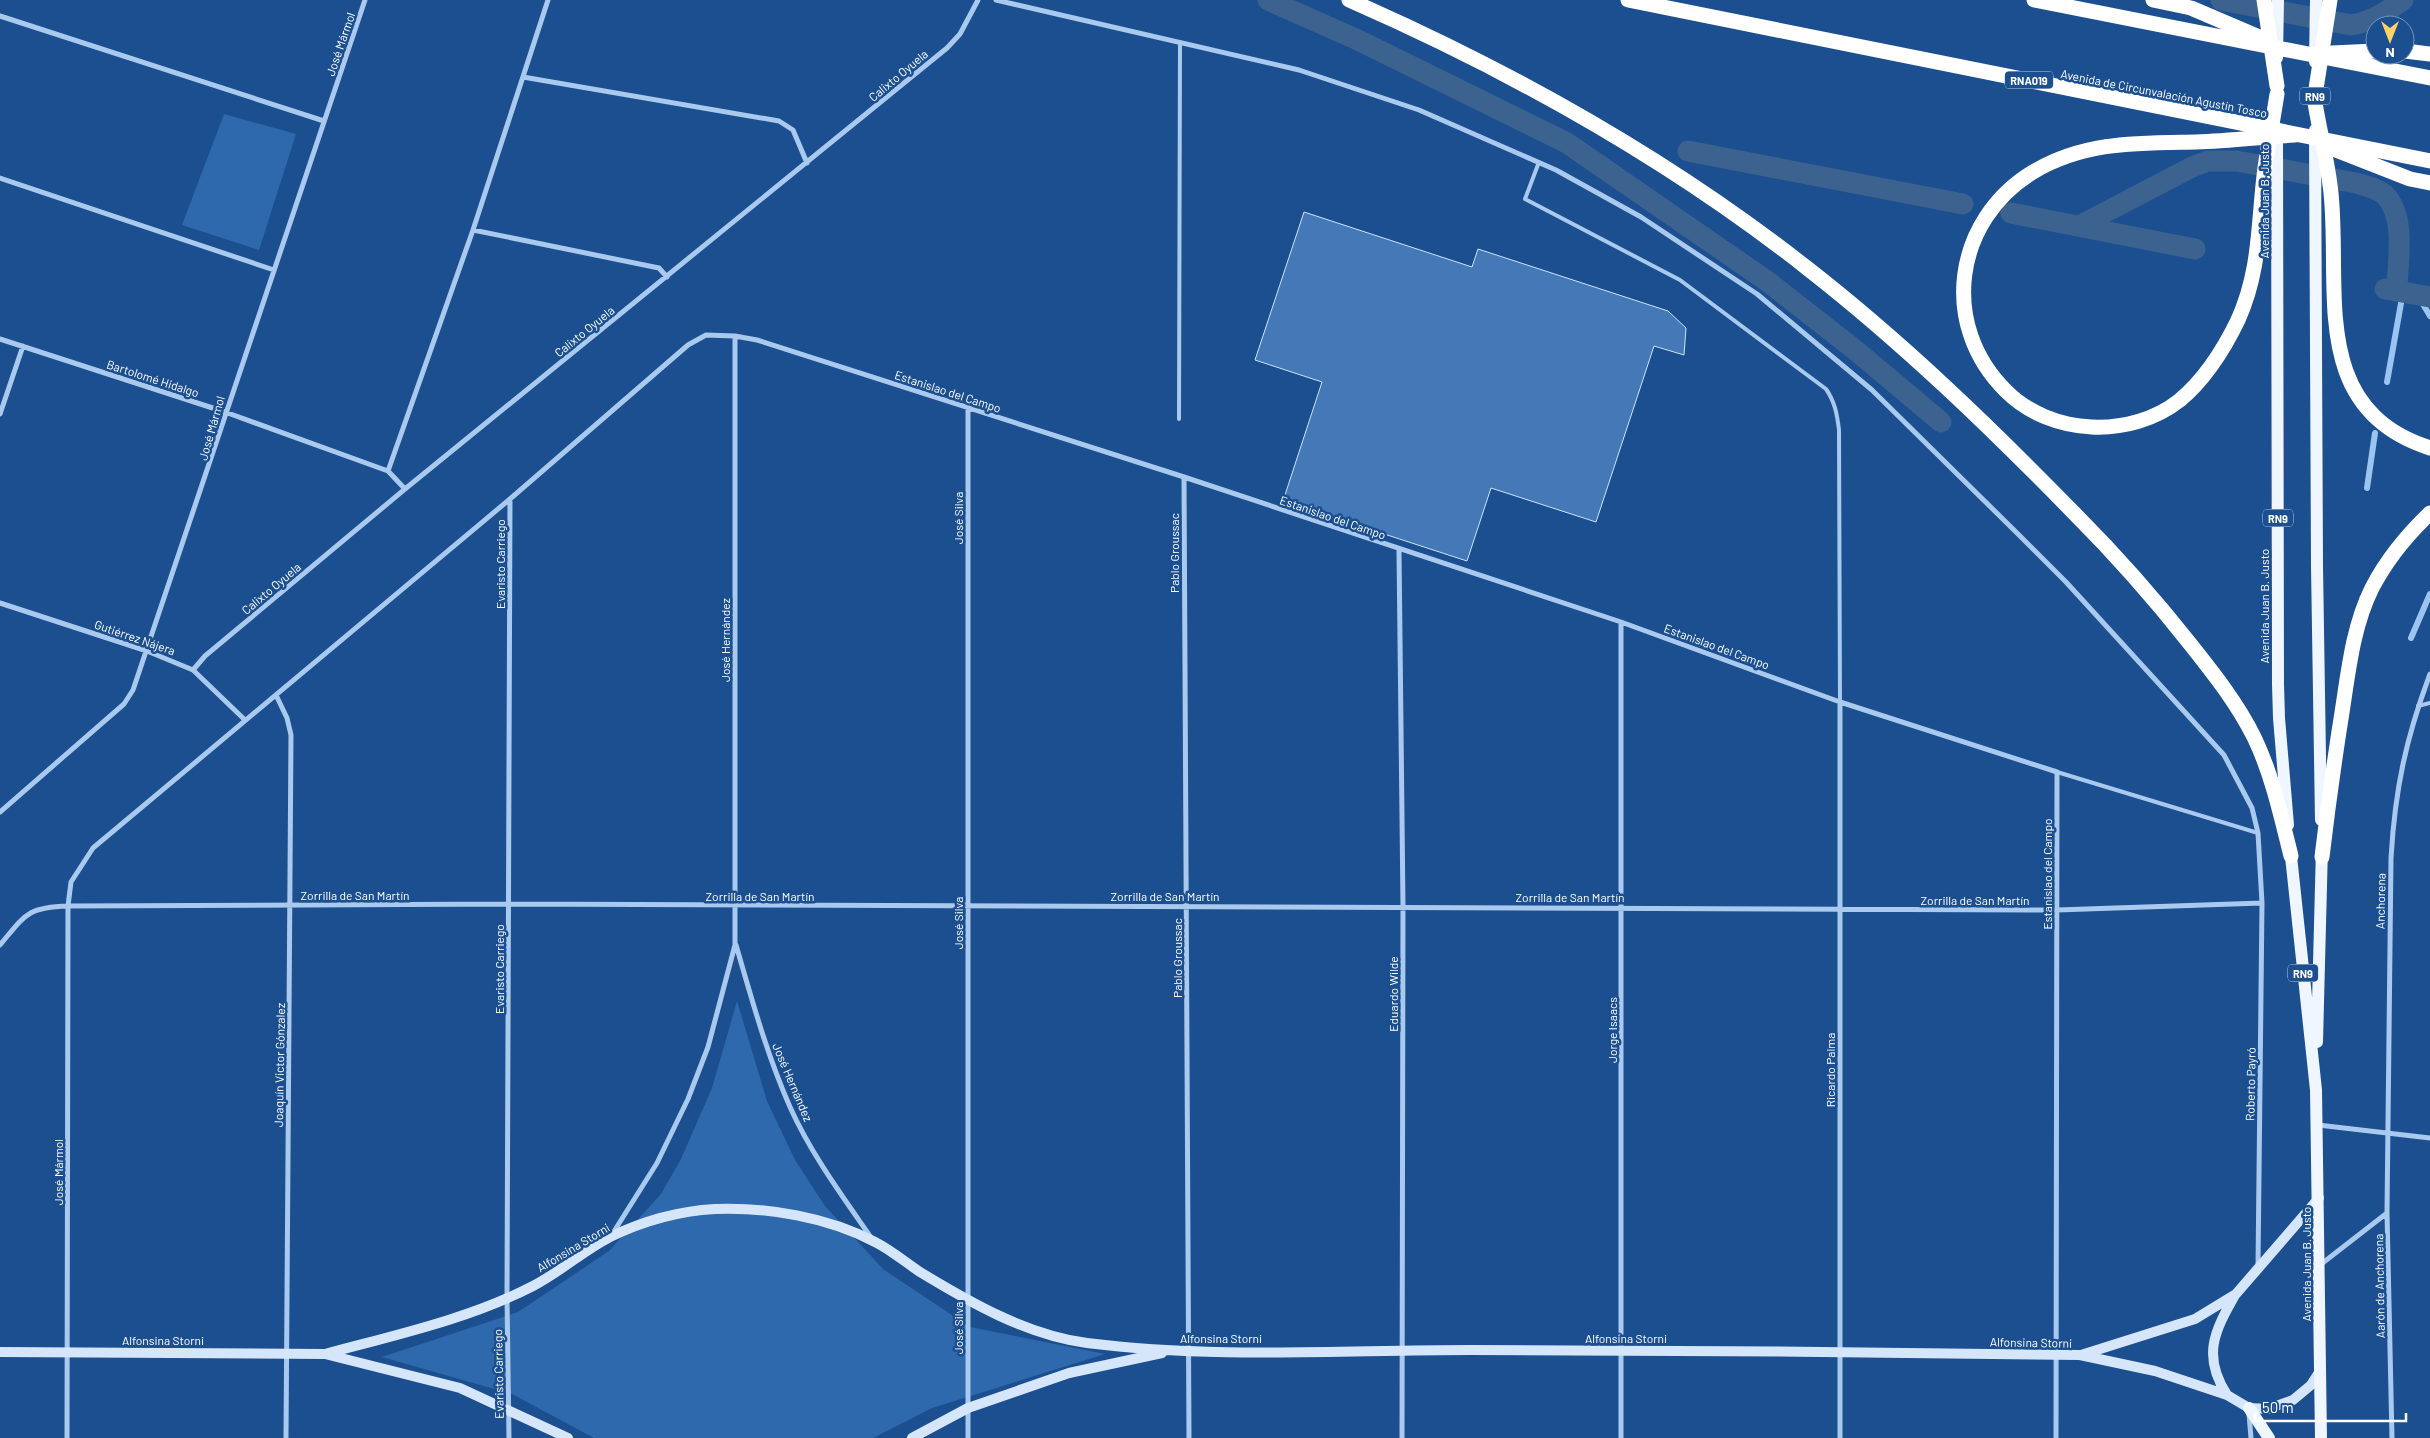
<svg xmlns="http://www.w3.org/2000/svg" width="2430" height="1438" font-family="Barlow,sans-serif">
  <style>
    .green { fill: #2e69ad }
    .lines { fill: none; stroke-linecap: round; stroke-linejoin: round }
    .stream { stroke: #9cc4f0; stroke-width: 6 }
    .canal { stroke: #3c6290; stroke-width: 21 }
    .building { fill: #4478b7; stroke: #cfe3fa }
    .lane { stroke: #a9c9ee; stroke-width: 4 }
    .street { stroke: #a9c9ee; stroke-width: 5 }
    .secondary { stroke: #d6e6fa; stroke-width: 10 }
    .primary { stroke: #f0f6ff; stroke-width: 12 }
    .highway { stroke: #fff; stroke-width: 15 }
    .labels { text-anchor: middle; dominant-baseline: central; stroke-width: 5; stroke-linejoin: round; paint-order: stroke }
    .shield { fill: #1b4f8f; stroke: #bbcadd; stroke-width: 1 }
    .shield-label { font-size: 11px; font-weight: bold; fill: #fff }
    .street-label { font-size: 12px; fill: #fff; stroke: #1b4f8f }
  </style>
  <rect width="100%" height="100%" fill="#1b4f8f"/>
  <path class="green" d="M224,114l72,20 -37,116 -77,-25z
    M737,1001l30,100 28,59 30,46 58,63 87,58 135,27 -173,54 -59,30h-279l-82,-44 -130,-37 136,-45 91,-61 52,-57 20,-35 31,-71z"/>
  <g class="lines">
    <path class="stream" d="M2417,294l13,22
      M2387,382l16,-90
      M2367,488l8,-55
      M2411,638l19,-44"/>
    <path class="canal" d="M1268,0l90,40 209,103 200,138 87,68 87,73
      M2221,0l130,25c20,-3 35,-13 52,-25
      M1688,151l275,53
      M2011,213l184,36
      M2081,225l111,-58 16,-6h29l119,22c10,3 21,5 29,12 22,23 12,68 12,96
      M2385,289l45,8"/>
  </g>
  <path class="building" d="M1304,212l168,55 6,-18 190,62 18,17 -2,27 -30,-9 -58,176 -105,-34 -24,73 -184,-60 39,-119 -67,-22z"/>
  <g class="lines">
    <path class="lane" d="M1539,162l-14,37 155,81 146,109c9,13 11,25 13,41l1,272
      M1179,419l1,-377
      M2418,706l12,-3
      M2057,772l201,61"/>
    <path class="street" d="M996,0l303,70 120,40 137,60 85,47 116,77 115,96 146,144 48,48 158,173 28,53 6,25 4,70 -4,363
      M0,16l324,105
      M523,77l256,44 14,9 14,33
      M0,178l274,92
      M473,230l186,38 8,9
      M0,339l225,73 163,59 17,18
      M968,407v1031
      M0,414l23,-68
      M388,471l85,-241 75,-230
      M1184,477l5,961
      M1399,550l4,356 -1,532
      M0,603l147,48 46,19 52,50
      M193,670l12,-14 200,-167 542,-441 13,-14 18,-34
      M276,695l11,23 4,17 -5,703
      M0,812l124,-108 9,-14 232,-690
      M0,945c25,-30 27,-38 68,-39l3,-24 22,-34 417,-349 178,-154 18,-10 29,1 22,4 427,137 437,145 219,80 217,70 -1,666
      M736,945c16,55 31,110 54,162 21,47 53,90 82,132
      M2318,1125l112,13
      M613,1233l44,-70 31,-64 20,-52 27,-102v-609
      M2320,1265l67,-52
      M2249,1414l2,24
      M67,1438l1,-532 441,-2 1548,6 205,-7
      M509,1438l-2,-141 3,-798
      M1621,1438v-816
      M1840,1438v-736
      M2392,1438l-5,-225 4,-355c4,-69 15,-120 39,-184"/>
    <path class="secondary" d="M0,1352l325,2 135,34 108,50
      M325,1354c70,-19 144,-35 208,-68 27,-14 50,-35 77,-49 33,-16 69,-26 105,-28 52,-2 113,8 160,33 16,8 30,20 45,30 51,31 107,63 167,71 126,16 255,7 383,7 203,0 407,2 610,5l75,16 72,24 22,13 19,1 25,-9 18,-15 9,-14
      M2081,1355l114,-36 41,-25 83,-96
      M2227,1395c-25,-39 -13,-63 8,-100
      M912,1438l56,-30 101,-35 93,-20"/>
    <path class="primary" d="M2277,58l1,-58
      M2315,62l1,-62
      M2277,128l1,556 1,34 9,107
      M2315,130l2,436 4,254
      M2290,847l26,243 5,348
      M2317,1042l5,-195
      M2249,1408l20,30"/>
    <path class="highway" d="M1349,0c162,71 318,158 458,268 95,74 182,158 266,244 42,42 81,86 118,133 23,29 46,58 63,92 18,37 27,79 37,119
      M1628,0l802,161
      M2034,0l396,78
      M2153,0l38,8 75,32
      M2264,0l13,86
      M2405,51l25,3
      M2332,53l43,-2
      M2277,94c-4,27 -10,55 -13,82 -6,51 -4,95 -26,144 -14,29 -33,59 -58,80 -49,39 -129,36 -174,-9 -67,-66 -52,-171 27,-219 52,-31 106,-29 163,-30 33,-1 66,-5 99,-7
      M2315,95l15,-95
      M2315,103c5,30 13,60 16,90 10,97 -23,216 99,255
      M2336,150l74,29 20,4
      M2322,857c6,-51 13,-101 21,-151 6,-40 11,-82 29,-118 15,-29 35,-53 58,-75"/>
  </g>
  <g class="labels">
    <g class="shield">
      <rect x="2005" y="71.5" width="48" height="17" rx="4"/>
      <rect x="2300" y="87.5" width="30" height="17" rx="4"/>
      <rect x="2263" y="509.5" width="30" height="17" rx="4"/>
      <rect x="2288" y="964.5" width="30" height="17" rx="4"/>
    </g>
    <g class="shield-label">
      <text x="2029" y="80">RNA019</text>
      <text x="2315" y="96">RN9</text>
      <text x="2278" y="518">RN9</text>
      <text x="2303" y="973">RN9</text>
    </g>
    <g class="street-label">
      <text transform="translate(340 44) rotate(-71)">José Mármol</text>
      <text transform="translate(898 75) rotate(-40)">Calixto Oyuela</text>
      <text transform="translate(2164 93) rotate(11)">Avenida de Circunvalación Agustín Tosco</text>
      <text transform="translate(2264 201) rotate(-90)">Avenida Juan B. Justo</text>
      <text transform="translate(584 331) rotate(-39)">Calixto Oyuela</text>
      <text transform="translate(153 378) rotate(18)">Bartolomé Hidalgo</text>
      <text transform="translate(948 391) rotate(18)">Estanislao del Campo</text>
      <text transform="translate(211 428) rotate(-74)">José Mármol</text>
      <text transform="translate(1333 517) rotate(19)">Estanislao del Campo</text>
      <text transform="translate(958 518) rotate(-90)">José Silva</text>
      <text transform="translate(1174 553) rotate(-90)">Pablo Groussac</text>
      <text transform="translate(500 564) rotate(-90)">Evaristo Carriego</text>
      <text transform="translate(271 588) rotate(-40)">Calixto Oyuela</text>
      <text transform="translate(2264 606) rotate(-90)">Avenida Juan B. Justo</text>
      <text transform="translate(135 637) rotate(19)">Gutiérrez Nájera</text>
      <text transform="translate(725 640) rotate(-90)">José Hernández</text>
      <text transform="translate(1717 646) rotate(20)">Estanislao del Campo</text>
      <text transform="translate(2047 874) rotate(-90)">Estanislao del Campo</text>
      <text x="355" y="895">Zorrilla de San Martín</text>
      <text x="760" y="896">Zorrilla de San Martín</text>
      <text x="1165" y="896">Zorrilla de San Martín</text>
      <text x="1570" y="897">Zorrilla de San Martín</text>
      <text x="1975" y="900">Zorrilla de San Martín</text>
      <text transform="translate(2380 901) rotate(-89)">Anchorena</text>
      <text transform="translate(958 923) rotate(-90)">José Silva</text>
      <text transform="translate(1177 958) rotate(-90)">Pablo Groussac</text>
      <text transform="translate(499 969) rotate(-90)">Evaristo Carriego</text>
      <text transform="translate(1393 994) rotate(-90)">Eduardo Wilde</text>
      <text transform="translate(1612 1030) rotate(-90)">Jorge Isaacs</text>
      <text transform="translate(279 1065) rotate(-89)">Joaquín Victor Gónzalez</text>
      <text transform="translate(1830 1070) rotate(-90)">Ricardo Palma</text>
      <text transform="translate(793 1082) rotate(67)">José Hernández</text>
      <text transform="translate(2250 1084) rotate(-89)">Roberto Payró</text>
      <text transform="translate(58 1172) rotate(-90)">José Mármol</text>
      <text transform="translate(573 1247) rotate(-31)">Alfonsina Storni</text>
      <text transform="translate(2306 1264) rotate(-90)">Avenida Juan B. Justo</text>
      <text transform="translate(2379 1286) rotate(-91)">Aarón de Anchorena</text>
      <text transform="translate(958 1328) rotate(-90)">José Silva</text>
      <text x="1221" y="1338">Alfonsina Storni</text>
      <text x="1626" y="1338">Alfonsina Storni</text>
      <text x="163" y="1340">Alfonsina Storni</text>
      <text transform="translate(2031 1342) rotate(1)">Alfonsina Storni</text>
      <text transform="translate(498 1374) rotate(-91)">Evaristo Carriego</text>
    </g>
  </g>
  <g transform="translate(2390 40) rotate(180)"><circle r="24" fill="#1b4f8f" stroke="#7695bc"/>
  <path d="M0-4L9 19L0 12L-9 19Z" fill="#ffd166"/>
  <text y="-8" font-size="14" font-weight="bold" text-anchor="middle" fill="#ffffff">N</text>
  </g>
  <path d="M2255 1413v8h151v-8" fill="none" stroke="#ffffff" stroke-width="2.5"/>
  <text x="2262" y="1413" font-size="15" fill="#ffffff" stroke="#1b4f8f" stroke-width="4" paint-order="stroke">50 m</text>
</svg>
